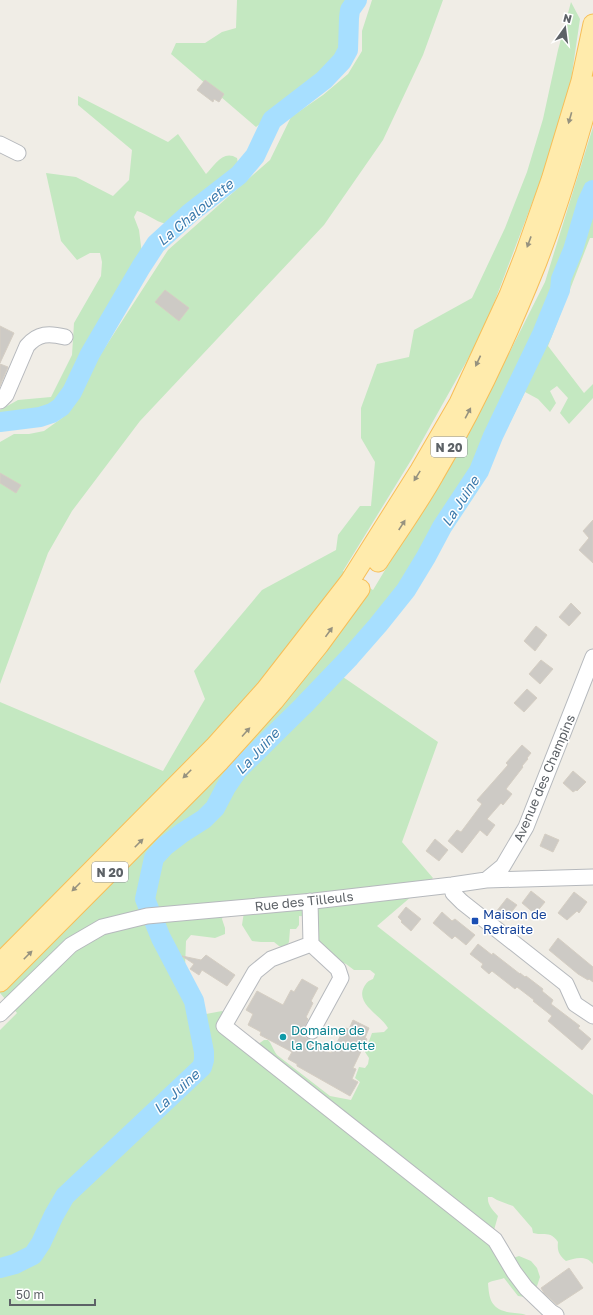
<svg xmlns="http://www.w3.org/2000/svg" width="593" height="1315" font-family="'Golos Text',sans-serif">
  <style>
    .green { fill: #c4e8c1; fill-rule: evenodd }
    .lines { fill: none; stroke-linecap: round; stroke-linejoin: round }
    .river { stroke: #a7dfff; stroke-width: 20 }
    .building { fill: #cdcac5; stroke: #d5cec3 }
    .minor-casing { stroke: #b6b9bd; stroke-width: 17 }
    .major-casing { stroke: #f7be58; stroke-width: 21 }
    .minor { stroke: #fff; stroke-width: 15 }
    .major { stroke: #ffebac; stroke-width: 19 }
    .oneway { fill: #96927f }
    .transit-dot { fill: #1a4fb4; stroke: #fff; stroke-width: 1.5 }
    .culture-dot { fill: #0f9aa8; stroke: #fff; stroke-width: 1.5 }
    .labels { text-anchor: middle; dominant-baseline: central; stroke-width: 3; stroke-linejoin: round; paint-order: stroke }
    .shield { fill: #fff; stroke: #8e9195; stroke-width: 1 }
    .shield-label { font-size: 12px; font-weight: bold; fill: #5d6267 }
    .street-label { font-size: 13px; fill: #5d6267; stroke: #fff }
    .transit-label { font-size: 13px; fill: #164399; stroke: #fff; text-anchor: start }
    .culture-label { font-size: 13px; fill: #0d838f; stroke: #fff; text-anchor: start }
    .water-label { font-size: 14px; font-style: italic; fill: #3c7bad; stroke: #fff }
  </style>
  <rect width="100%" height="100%" fill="#f0ede6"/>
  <path class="green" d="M237,0h115l-3,5 -5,18 -4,28 -6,12 -53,45 -25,19 -85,-73 5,-11h29l17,-11 14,-4z
    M372,0h71l-20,55 -40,85 -59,85 -184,196 -68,90 -24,42 -48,131v-242l14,-8h15l15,-3 18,-13 10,-10 21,-42 75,-116 102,-90 21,-43 32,-22 25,-21 14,-23v-20z
    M571,2l9,17 -11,75 -24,75 -62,163 -70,125 -70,114 30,19 103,-171 69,-137 48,-155v111h-3l-42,108 36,47 9,-9v14l-24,26 -9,-11 8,-15 -11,-12 -7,5 6,12 -6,9 -12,-13 -13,-7 -44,89 -82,127 -56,69 95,65 -36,100 31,36 -56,48 216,169v169c-7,-9 -18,-6 -27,-3 -7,-6 -9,-10 -8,-19 -8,-12 -14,-6 -25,-9l-1,-5 -19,-22 -16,-6 -5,-3h-4c-1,8 5,13 10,19l-4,14 -4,6 23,22 6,-2 12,5 6,7 3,9 -3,9 -12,11 -7,-1 -14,-18c-5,2 -11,2 -16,5 1,13 2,24 16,28 7,3 15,1 22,4h-526v-285l17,-17 -17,-20v-291l163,69 42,-72 -11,-28 68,-81 74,-40 2,-15 22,-29h11l4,-44 -14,-24v-30l16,-44 32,-7 5,-27 58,-32 33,-70 22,-56 16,-53 15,-69zM244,912l-2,13 10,16 9,1h13l5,4 6,2 4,-6 1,-13h6l3,-4v-9l18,1 -1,19 7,18 23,10 8,6h16l5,4 -2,5c-5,2 -6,3 -9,8 -9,17 17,28 24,41l-4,4 -12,1 -7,19 4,6 -1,6 -3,4 -6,-1 -4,11 5,4 -9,18 -21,-4 -53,-41c-4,-5 -5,-11 -9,-15h-4l-10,7 -20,-18 -7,-15 -5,-3 -16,3 -15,-25 -6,-21 1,-27 5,-6 24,3 10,-4v-6l-3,-9 2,-6z
    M78,96l90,46 10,-8 28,40c8,-8 17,-25 31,-16l1,5 -1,10 -20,14 -12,4 -38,33c-14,-3 -18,-10 -30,-13l-3,6 5,13 3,24 -21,39 -23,36 -25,49 -16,28 -12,7 -45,8v-11l18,-10 33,-3 21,-42 2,-32 27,-47 1,-14 -2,-9h-10l-13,7 -16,-19 -15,-68 30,4 37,19 16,-16 3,-30 -54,-45z"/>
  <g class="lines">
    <path class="river" d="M0,422l40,-5 12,-4 9,-6 11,-15 18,-38 51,-87 15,-23 34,-31 49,-38 16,-19 17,-36 52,-40 18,-19 6,-11 1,-32 1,-8 7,-10
      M0,1268l15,-4 18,-9 8,-12 13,-28 11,-19 137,-129 2,-7v-8l-10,-51 -33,-63 -16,-39 9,-41 11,-12 17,-13 22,-14 11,-11 11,-21 11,-16 66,-65 47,-49 28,-32 28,-35 20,-33 16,-30 37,-56 14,-35 49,-102 18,-44 1,-11 12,-29 14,-47 6,-13"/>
  </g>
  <path class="building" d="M205,80l19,14 -5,8 -5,-3 -1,3 -16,-12z
    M165,290l24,18 -10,13 -24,-19z
    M0,326l14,7 -14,30z
    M0,364l8,3 -8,19z
    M0,473l21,12 -5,8 -16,-10z
    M593,520v43l-14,-13 10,-12 -6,-7z
    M571,603l10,10 -12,13 -10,-9z
    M536,626l11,9 -12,16 -11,-10z
    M541,660l12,9 -13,15 -11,-10z
    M527,689l10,9 -13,14 -10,-9z
    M522,745l9,8 -4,5 1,1 -6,7 1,1 -17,22 6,5 -9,11 -2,-2 -14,16 8,6 -8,11 -7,-6 -18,23 -14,-12 9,-11 4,2 21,-28 -5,-4 16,-18 15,-17 -2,-2z
    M573,771l13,11 -9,9 -1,-1 -3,2 -10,-9z
    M545,834l14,6 -6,12 -13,-6z
    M435,839l13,11 -9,11 -13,-10z
    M531,891l14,11 -10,12 -13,-11z
    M574,892l13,10 -8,11 -2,-2 -10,9 -9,-7z
    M507,898l10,7 -12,15 -9,-8z
    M406,907l15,12 -10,12 -10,-9 1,-1 -4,-4z
    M442,912l10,9 3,-2 20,16 -9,10 -11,-9 -3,3 -19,-16z
    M558,938l35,29v15l-4,-3 -1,1 -10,-6 -29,-24z
    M478,944l14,11 1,-2 27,21v-1l5,4 1,-1 17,13 -1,2 11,9 -2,4 29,22 -2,2 13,11 -9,11 -34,-29 4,-5 -19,-15 1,-1 -17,-13 -2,2 -23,-18 -3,3 -8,-7 2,-3 -13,-10z
    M206,955l29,20 -8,11 -25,-16 -3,5 -9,-6 4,-5 -12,-8 19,4z
    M302,979l16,9 -7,13 2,2 -7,14 2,2 -5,12v5l7,4 -1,1 22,12 14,-25 4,1 4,-9 16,8 -4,10 2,1 -14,29 3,1 -4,10 6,3 -8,14 -53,-30v-2l-9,-5 4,-7 -32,-17 1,-3 -13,-7 5,-11 -7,-4 11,-19 26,14 8,-15 3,2z
    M569,1268l14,20 -26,17 -13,-12 -3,-5z"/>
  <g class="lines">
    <g class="minor-casing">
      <path id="minor" d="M0,144l18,9
        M0,401l6,-6 21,-49c11,-13 22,-13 38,-9
        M486,880l107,-3
        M452,885l1,8 9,9 104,82 9,20 18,12
        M310,901l1,43 -40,15 -16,13 -31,54 271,214 19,32 12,16 25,24 5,3
        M311,944l27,25 3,9 -29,53
        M0,1014l71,-69 31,-18 45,-11 167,-15 138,-16 34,-5 17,-14 23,-39 67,-170"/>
    </g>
    <g class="major-casing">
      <path id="major" d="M378,562c19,-29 39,-57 56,-87 40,-67 74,-140 103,-213 22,-57 39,-117 56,-176
        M0,963l214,-216 52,-58 84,-108 70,-111 39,-67 50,-108 16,-41 26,-74 30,-99 12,-57
        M0,982l220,-221 54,-60 45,-56 41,-56"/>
    </g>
    <use href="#minor" class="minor"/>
    <use href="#major" class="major"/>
  </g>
  <defs><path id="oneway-solid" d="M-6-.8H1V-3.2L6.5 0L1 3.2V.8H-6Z"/></defs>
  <g class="oneway">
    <use href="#oneway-solid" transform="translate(570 118) rotate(106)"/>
    <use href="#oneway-solid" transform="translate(529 242) rotate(110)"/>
    <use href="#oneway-solid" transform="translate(478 361) rotate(115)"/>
    <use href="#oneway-solid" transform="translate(468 413) rotate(-62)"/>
    <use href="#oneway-solid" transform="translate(417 476) rotate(122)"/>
    <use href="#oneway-solid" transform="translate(402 525) rotate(-57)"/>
    <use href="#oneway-solid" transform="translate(329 632) rotate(-54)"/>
    <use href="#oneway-solid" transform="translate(246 732) rotate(-48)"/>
    <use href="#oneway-solid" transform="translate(187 774) rotate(135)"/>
    <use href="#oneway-solid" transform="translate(139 843) rotate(-45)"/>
    <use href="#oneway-solid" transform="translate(76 887) rotate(135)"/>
    <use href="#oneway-solid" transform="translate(28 955) rotate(-45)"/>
  </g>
  <rect class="transit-dot" x="471" y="917" width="8" height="8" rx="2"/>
  <circle class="culture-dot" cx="283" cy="1037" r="4"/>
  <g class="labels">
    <g class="shield">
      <rect x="431" y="437" width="36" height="20" rx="3"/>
      <rect x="92" y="862" width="36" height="20" rx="3"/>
    </g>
    <g class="shield-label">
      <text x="449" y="447">N 20</text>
      <text x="110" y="872">N 20</text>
    </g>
    <g class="street-label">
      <text transform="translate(544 778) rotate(-67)">Avenue des Champins</text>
      <text transform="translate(304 901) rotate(-6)">Rue des Tilleuls</text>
    </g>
    <g class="transit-label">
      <text x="483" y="914">Maison de<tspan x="483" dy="15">Retraite</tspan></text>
    </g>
    <g class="culture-label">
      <text x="291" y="1030">Domaine de<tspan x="291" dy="15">la Chalouette</tspan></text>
    </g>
    <g class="water-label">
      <text transform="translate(195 212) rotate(-40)">La Chalouette</text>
      <text transform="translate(460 501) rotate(-57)">La Juine</text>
      <text transform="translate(257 751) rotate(-47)">La Juine</text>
      <text transform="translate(176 1091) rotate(-43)">La Juine</text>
    </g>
  </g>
  <g transform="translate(565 28) rotate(14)" stroke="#ffffff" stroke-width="3" paint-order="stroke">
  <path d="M0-3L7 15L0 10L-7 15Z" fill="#5d6267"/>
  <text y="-6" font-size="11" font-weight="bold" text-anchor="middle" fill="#5d6267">N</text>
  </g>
  <path d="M10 1299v6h85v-6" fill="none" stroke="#5d6267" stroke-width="2"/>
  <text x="16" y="1299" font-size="12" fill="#5d6267" stroke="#ffffff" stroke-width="3" paint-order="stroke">50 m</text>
</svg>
